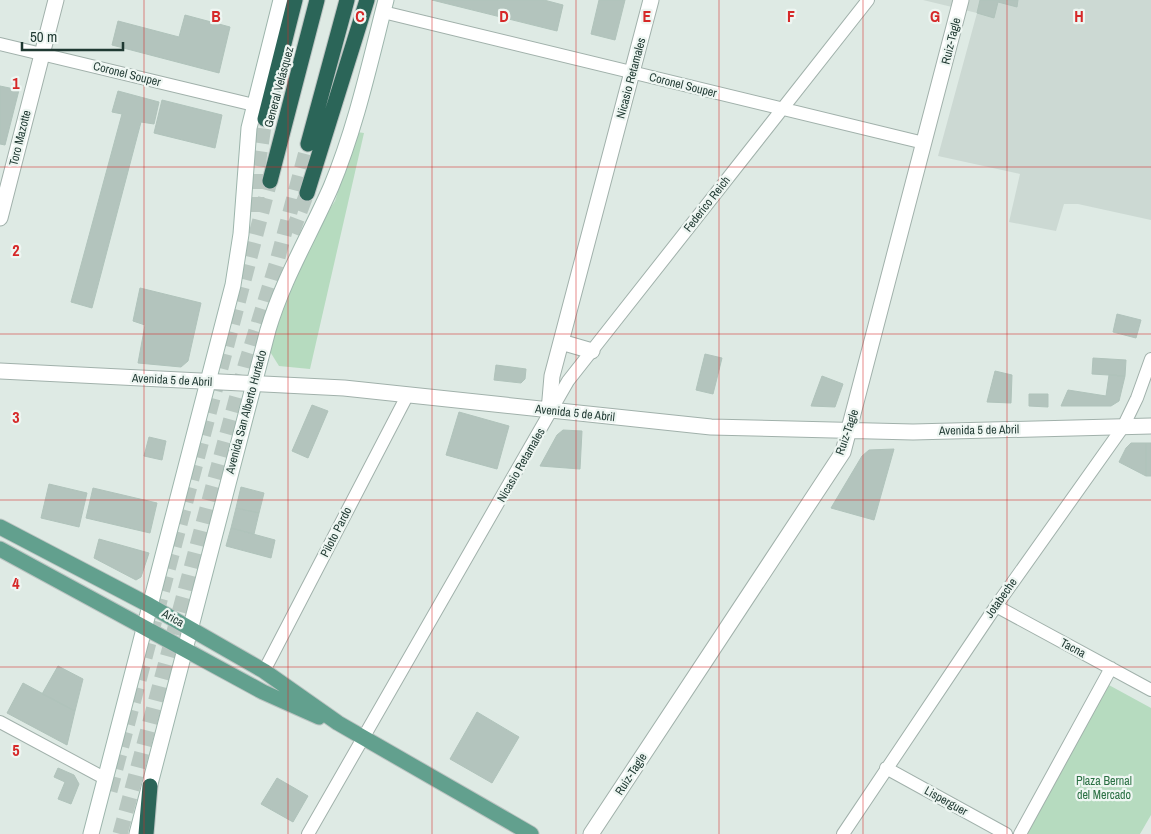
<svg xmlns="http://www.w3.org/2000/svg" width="1151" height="834" font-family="'Archivo Narrow',sans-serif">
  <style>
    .built { fill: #ccd9d3 }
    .green { fill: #b6dbbf }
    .building { fill: #b3c4bd; stroke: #b0c3bb }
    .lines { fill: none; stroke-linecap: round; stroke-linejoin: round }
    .motorway-tunnel { stroke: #b8c7c0; stroke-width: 15; stroke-dasharray: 15 8; stroke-linecap: butt }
    .minor-casing { stroke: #a1b1ab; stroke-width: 14 }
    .tertiary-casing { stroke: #a1b1ab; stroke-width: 17 }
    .secondary-casing { stroke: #9db5ac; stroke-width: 17 }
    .primary-casing { stroke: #bcc4c2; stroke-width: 17 }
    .motorway-casing { stroke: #bcc4c2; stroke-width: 17 }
    .minor { stroke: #fff; stroke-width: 12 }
    .tertiary { stroke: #fff; stroke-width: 15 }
    .secondary { stroke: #fff; stroke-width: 15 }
    .primary { stroke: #62a08e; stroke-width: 15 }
    .motorway { stroke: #2b6558; stroke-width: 15 }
    .grid { fill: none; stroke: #d62828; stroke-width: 1; stroke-opacity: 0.55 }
    .labels { text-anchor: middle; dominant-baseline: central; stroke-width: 4.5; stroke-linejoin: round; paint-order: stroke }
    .street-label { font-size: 12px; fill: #1f3932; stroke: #eef6f2 }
    .park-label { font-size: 12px; fill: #2a7043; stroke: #eef6f2 }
    .grid-label { font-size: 16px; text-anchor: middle; font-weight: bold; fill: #d62828; stroke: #eef6f2; stroke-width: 4.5; stroke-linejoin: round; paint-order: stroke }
  </style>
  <rect width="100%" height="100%" fill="#deeae4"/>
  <path class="built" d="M923,0h228v220l-73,-16h-14l-8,27 -47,-9 11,-48 -82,-18 39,-143z"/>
  <path class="green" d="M357,132l7,1 -54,236 -31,-3 -10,-16 8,-33 42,-92 16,-24z
    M1107,684l44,24v107l-11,19h-115z"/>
  <path class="building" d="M432,0h112l19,5 -6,26z
    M599,0h26l-10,40 -24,-6z
    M980,0h38l-1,7 -19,-5 -4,16 -17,-5z
    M185,15l45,12 -11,46 -107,-28 6,-24 61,16z
    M0,86l19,4 -14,55 -5,-1z
    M118,91l41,11 -5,22 -13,-2 -49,186 -21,-6 51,-188 -10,-2z
    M162,100l60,15 -7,33 -61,-15z
    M140,288l61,15 -13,58 -7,6 -43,-4 7,-38 -12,-4z
    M1117,314l24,6 -5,18 -23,-6z
    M705,354l17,4 -9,36 -17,-4z
    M1093,358l33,2 -1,16 -33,-2z
    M496,365l30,4 -1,10 -4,4 -27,-3z
    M995,371l17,4 -1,28 -24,-1z
    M1109,375l16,1 -6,25 -8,5h-50l7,-16 38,6z
    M822,376l21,8 -8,23 -24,-1z
    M1029,394h19v13l-19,-1z
    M312,405l16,6 -20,47 -16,-7z
    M459,412l50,14 -12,43 -51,-14z
    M563,430l19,1 -2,38 -40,-3 17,-31z
    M149,437l17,4 -4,19 -18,-4z
    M1131,443h15v33l-27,-14 7,-14z
    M1146,443h5v33h-5z
    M894,449l-20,71 -43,-12 31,-52 7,-6z
    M49,484l38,9 -8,34 -38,-9z
    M241,487l23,6 -5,20 -23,-5z
    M93,488l64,15 -7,30 -64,-15z
    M236,508l23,5 -5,21 -23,-6z
    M231,528l44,12 -4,18 -45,-12z
    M99,539l50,14 -8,24 -5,3 -42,-22z
    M58,666l25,13 -8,32 -33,-17z
    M23,683l52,28 -8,34 -60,-32z
    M477,712l42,25 -27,46 -42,-24z
    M58,768l16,7 5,9 -8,20 -13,-5 7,-17 -11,-5z
    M277,778l31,18 -15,26 -32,-18z"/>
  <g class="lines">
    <path class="motorway-tunnel" d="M257,212v-39l8,-54
      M292,233l15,-40
      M110,791l160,-610
      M120,834l125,-468 31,-101 32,-121"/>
    <g class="minor-casing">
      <path id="minor" d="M383,12l541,131
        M0,44l254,61
        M996,606l155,84
        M264,671l144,-277
        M0,722l106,57
        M886,768l120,66
        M308,834l260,-453 300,-381
        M843,834l153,-228 127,-179 14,-29 14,-39
        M1020,834l91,-166"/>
    </g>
    <g class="tertiary-casing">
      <path id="tertiary" d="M0,218l56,-218
        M561,342l31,9
        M0,371l344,17 367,39 202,5 238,-6
        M549,411l3,-35 99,-376
        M591,834l252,-382 118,-452"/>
    </g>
    <g class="secondary-casing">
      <path id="secondary" d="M91,834l142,-549 8,-51 8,-106 32,-128
        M137,834l131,-504c15,-51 42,-95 63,-143 25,-60 39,-125 55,-187"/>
    </g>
    <g class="primary-casing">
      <path id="primary" d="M0,527l149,78 115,66 74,52 193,111
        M0,549l263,143 56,25"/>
    </g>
    <g class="motorway-casing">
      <path id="motorway" d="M265,119l30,-119
        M308,144l39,-144
        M270,181l47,-181
        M307,193l60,-193
        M146,834l4,-48"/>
    </g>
    <use href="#minor" class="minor"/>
    <use href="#tertiary" class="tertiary"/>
    <use href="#secondary" class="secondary"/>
    <use href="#primary" class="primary"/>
    <use href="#motorway" class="motorway"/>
  </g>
  <path class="grid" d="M144,0v834M288,0v834M432,0v834M576,0v834M719,0v834M863,0v834M1007,0v834M0,167h1151M0,334h1151M0,500h1151M0,667h1151"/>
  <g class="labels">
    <g class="street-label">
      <text transform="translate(951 41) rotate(-76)">Ruiz-Tagle</text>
      <text transform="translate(127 74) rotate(14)">Coronel Souper</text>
      <text transform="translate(631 78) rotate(-75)">Nicasio Retamales</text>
      <text transform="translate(683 85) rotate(14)">Coronel Souper</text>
      <text transform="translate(279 87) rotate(-75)">General Velásquez</text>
      <text transform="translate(20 138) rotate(-76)">Toro Mazotte</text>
      <text transform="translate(707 204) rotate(-52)">Federico Reich</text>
      <text transform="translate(172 380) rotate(3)">Avenida 5 de Abril</text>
      <text transform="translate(246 412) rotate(-75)">Avenida San Alberto Hurtado</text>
      <text transform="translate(575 413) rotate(6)">Avenida 5 de Abril</text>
      <text transform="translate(979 430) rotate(-1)">Avenida 5 de Abril</text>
      <text transform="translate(847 432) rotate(-71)">Ruiz-Tagle</text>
      <text transform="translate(521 465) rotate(-60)">Nicasio Retamales</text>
      <text transform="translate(336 532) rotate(-63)">Piloto Pardo</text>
      <text transform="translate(1001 598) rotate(-55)">Jotabeche</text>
      <text transform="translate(173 618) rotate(29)">Arica</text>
      <text transform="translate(1073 648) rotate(28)">Tacna</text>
      <text transform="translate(631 774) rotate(-57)">Ruiz-Tagle</text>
      <text transform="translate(946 801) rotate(29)">Lisperguer</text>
    </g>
    <g class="park-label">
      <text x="1104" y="781">Plaza Bernal<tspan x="1104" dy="14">del Mercado</tspan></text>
    </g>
  </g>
  <g class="grid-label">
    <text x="216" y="22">B</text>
    <text x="360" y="22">C</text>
    <text x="504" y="22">D</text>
    <text x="647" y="22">E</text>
    <text x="791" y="22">F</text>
    <text x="935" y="22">G</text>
    <text x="1079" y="22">H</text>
    <text x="16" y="89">1</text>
    <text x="16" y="256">2</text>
    <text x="16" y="423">3</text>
    <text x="16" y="589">4</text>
    <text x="16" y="756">5</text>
  </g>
  <path d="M22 42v8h101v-8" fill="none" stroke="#1f3932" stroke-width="2.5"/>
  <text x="30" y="42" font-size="15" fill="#1f3932" stroke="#eef6f2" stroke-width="4" paint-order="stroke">50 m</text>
</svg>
